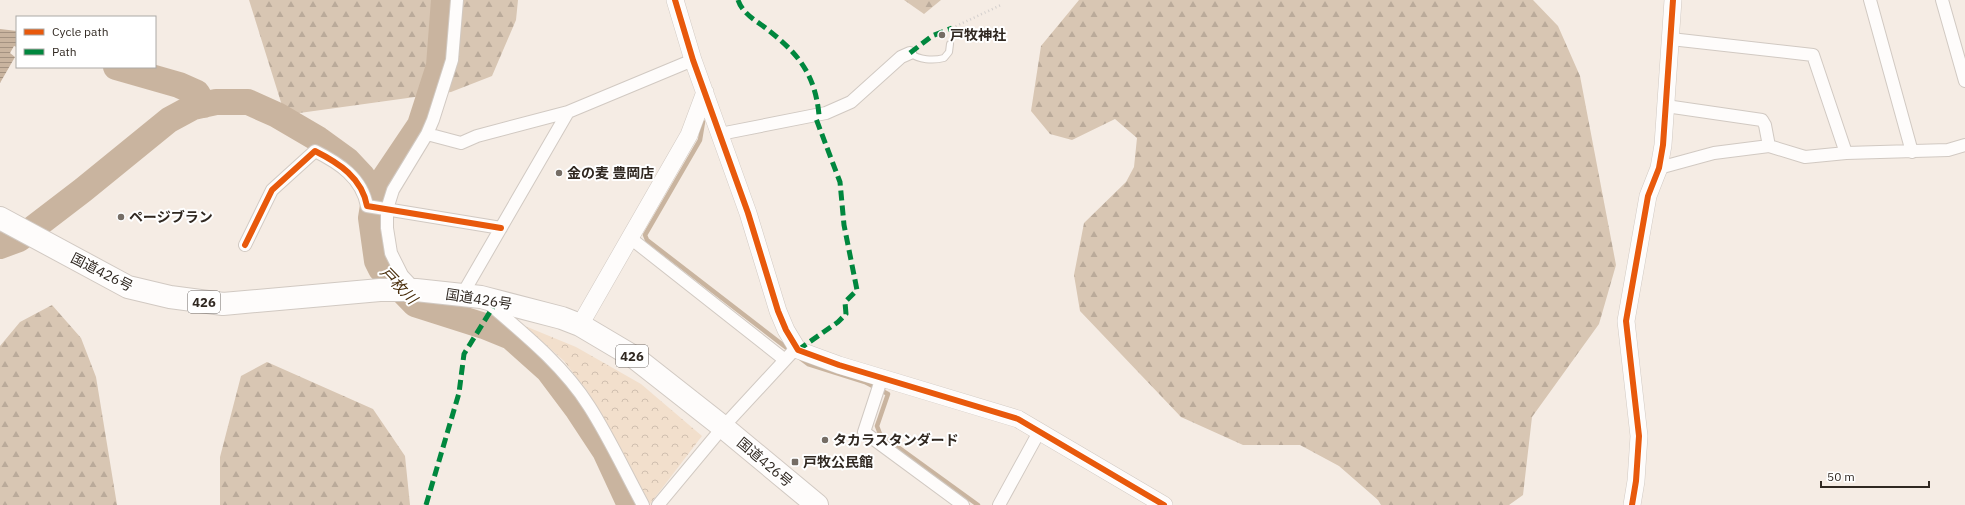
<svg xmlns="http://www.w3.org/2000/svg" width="1965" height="505" font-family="'IBM Plex Sans','Noto Sans JP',sans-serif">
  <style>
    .forest { fill: url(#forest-firs) }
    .park { fill: url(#park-crowns) }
    .water { fill: url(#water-rules) }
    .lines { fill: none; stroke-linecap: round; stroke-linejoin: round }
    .stream { stroke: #c9b49f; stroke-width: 4.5 }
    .river { stroke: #c9b49f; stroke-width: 26 }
    .lane-casing { stroke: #d1c9c2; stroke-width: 8 }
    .street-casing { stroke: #d1c9c2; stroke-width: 14 }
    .secondary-casing { stroke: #d1c9c2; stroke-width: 18 }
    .highway-casing { stroke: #d1c9c2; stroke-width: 24 }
    .path { stroke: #d3cfcd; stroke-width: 2.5; stroke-dasharray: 1 3; stroke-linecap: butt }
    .lane { stroke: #fefcfb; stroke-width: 6 }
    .street { stroke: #fefcfb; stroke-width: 12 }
    .secondary { stroke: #fefcfb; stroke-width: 17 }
    .highway { stroke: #fefcfb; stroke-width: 22 }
    .quiet { stroke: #00873e; stroke-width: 5; stroke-dasharray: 10 5; stroke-linecap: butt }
    .cycleway-casing { stroke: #fff; stroke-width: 8 }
    .cycleway { stroke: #e8590c; stroke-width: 6 }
    .poi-dot { fill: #756d65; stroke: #fff; stroke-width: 1.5 }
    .labels { text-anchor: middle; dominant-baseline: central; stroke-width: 4; stroke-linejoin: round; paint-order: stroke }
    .shield { fill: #fff; stroke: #6e6864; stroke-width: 1 }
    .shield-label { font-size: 13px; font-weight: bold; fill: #302821 }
    .poi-label { font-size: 14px; font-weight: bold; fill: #302821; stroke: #fff; text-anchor: start }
    .street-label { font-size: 14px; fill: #302821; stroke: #fff }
    .water-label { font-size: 15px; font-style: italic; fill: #492d0a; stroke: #fff }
  </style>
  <defs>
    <pattern id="forest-firs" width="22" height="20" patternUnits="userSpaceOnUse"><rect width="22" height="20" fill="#d8c6b3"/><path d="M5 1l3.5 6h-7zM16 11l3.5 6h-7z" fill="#baaa9a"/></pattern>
    <pattern id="park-crowns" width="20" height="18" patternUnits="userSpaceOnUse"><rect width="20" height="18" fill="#f2dfcc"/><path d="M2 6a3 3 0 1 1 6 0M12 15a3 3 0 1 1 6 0" fill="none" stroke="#d0bfaf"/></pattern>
    <pattern id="water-rules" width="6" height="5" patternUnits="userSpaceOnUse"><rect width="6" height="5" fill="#c9b49f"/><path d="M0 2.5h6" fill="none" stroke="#a49281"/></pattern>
  </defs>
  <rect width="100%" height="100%" fill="#f5ece4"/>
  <path class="forest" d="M249,0h269l-2,20 -24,56 -41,16 -166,23z
    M904,0h37l-17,14z
    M1079,0h454l25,26 22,50 36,189 -17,59 -67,93 -9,78 -14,10h-128l-3,-5 -39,-34 -39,-21h-57l-62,-28 -101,-106 -6,-36 10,-52 42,-41 8,-15 3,-29 -22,-19 -43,21 -22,-6 -19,-23 10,-65z
    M52,305l29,33 15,39 21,128h-117v-159l20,-24z
    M267,362l106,47 32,47 5,49h-190v-48l21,-81z"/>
  <path class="park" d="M525,326l51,21 65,37 61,52 -52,68 -62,-112 -24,-31z"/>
  <path class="water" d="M0,29l17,2v16l-3,-1 -4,7 5,4 -15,26z"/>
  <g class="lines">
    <path class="stream" d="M703,122l-3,18 -55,95 2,5 145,112
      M800,358l8,6 57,18 23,12 -11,32 3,8 98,71"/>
    <path class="river" d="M444,0l-5,66 -19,59 -35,52 -11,23 -3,18 6,43 4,8 34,35 69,22 27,11 37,33 30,40 27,41 25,54
      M116,67l63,18 18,8 7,12
      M0,246l19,-7 64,-49 86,-70 24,-13 23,-5h32l29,13 41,24 29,21 15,16 8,11 4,13"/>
    <g class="lane-casing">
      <path id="lane" d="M910,53c9,7 23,8 34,5l5,-6 1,-8"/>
    </g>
    <g class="street-casing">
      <path id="street" d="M1870,0l42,152
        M1942,0l23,81
        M1671,39l142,16 33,98
        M1666,106l96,14 3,5 4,21
        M427,134l34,9 16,-7 91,-24 125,-52
        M720,134l106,-21 25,-11 50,-45 9,-4
        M1659,168l55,-15 55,-7 36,11 41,-4 102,-3 17,-5
        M629,237l156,123
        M245,245l27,-55 43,-39c24,12 47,27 52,55l134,22
        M416,290l-14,-15 -11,-22 -4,-25v-19l6,-19 34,-56 6,-14 19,-60 5,-60
        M462,295l106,-183
        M487,302c36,31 76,63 102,104 20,31 36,66 54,99
        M882,377l-18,55 99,73
        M658,505l65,-78 74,-80
        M999,505l40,-73"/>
    </g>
    <g class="secondary-casing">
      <path id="secondary" d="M675,0l18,60 55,153 30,98 8,19 12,20 41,15 179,54 146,86
        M580,325l109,-190 16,-43
        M1632,505l4,-24 3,-45 -13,-115 22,-125 11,-28 4,-23 10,-145"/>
    </g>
    <g class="highway-casing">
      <path id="highway" d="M0,218l128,69 42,10 53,7 157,-14h36l65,7 81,21 18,7 54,32 89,70 94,78"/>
    </g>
    <path class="path" d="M952,28l49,-23"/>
    <use href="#lane" class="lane"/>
    <use href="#street" class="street"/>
    <use href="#secondary" class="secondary"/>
    <use href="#highway" class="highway"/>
    <path class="quiet" d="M738,0c4,12 15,19 25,26 33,25 52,46 56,89
      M910,53l22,-17 20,-8
      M798,350l40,-28 8,-8 -1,-12 12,-12 -13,-65 -4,-43 -25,-66
      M426,505l33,-112 5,-39 29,-47"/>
    <g class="cycleway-casing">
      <path id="cycleway" d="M675,0l18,60 55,153 30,98 8,19 12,20 41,15 179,54 146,86
        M245,245l27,-55 43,-39c24,12 47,27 52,55l134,22
        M1632,505l4,-24 3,-45 -13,-115 22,-125 11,-28 4,-23 10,-145"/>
    </g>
    <use href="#cycleway" class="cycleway"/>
  </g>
  <g class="poi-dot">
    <circle cx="942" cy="35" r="4"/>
    <circle cx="559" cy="173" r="4"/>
    <circle cx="121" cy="217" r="4"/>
    <circle cx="825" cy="440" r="4"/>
    <rect x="791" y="458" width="8" height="8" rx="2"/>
  </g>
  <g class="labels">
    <g class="shield">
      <rect x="188" y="291" width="32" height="22" rx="3"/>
      <rect x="616" y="345" width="32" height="22" rx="3"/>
    </g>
    <g class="shield-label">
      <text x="204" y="302">426</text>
      <text x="632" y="356">426</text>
    </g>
    <g class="poi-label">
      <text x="950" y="35">戸牧神社</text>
      <text x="567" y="173">金の麦 豊岡店</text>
      <text x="129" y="217">ページブラン</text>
      <text x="833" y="440">タカラスタンダード</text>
      <text x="803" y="462">戸牧公民館</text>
    </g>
    <g class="street-label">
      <text transform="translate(102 272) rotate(27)">国道426号</text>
      <text transform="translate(479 299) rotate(9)">国道426号</text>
      <text transform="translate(765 462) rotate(40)">国道426号</text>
    </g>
    <g class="water-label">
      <text transform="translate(399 285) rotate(46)">戸枚川</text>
    </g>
  </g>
  <rect x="16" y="16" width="140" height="52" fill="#ffffff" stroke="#aca9a6"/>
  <rect x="24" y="29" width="20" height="6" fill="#e8590c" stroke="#aca9a6"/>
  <text x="52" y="36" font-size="12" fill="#302821">Cycle path</text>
  <rect x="24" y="49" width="20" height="6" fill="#00873e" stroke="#aca9a6"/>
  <text x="52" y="56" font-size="12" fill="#302821">Path</text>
  <path d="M1821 481v6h108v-6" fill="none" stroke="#302821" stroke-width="2"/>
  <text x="1827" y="481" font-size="12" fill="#302821" stroke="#ffffff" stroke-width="3" paint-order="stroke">50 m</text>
</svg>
